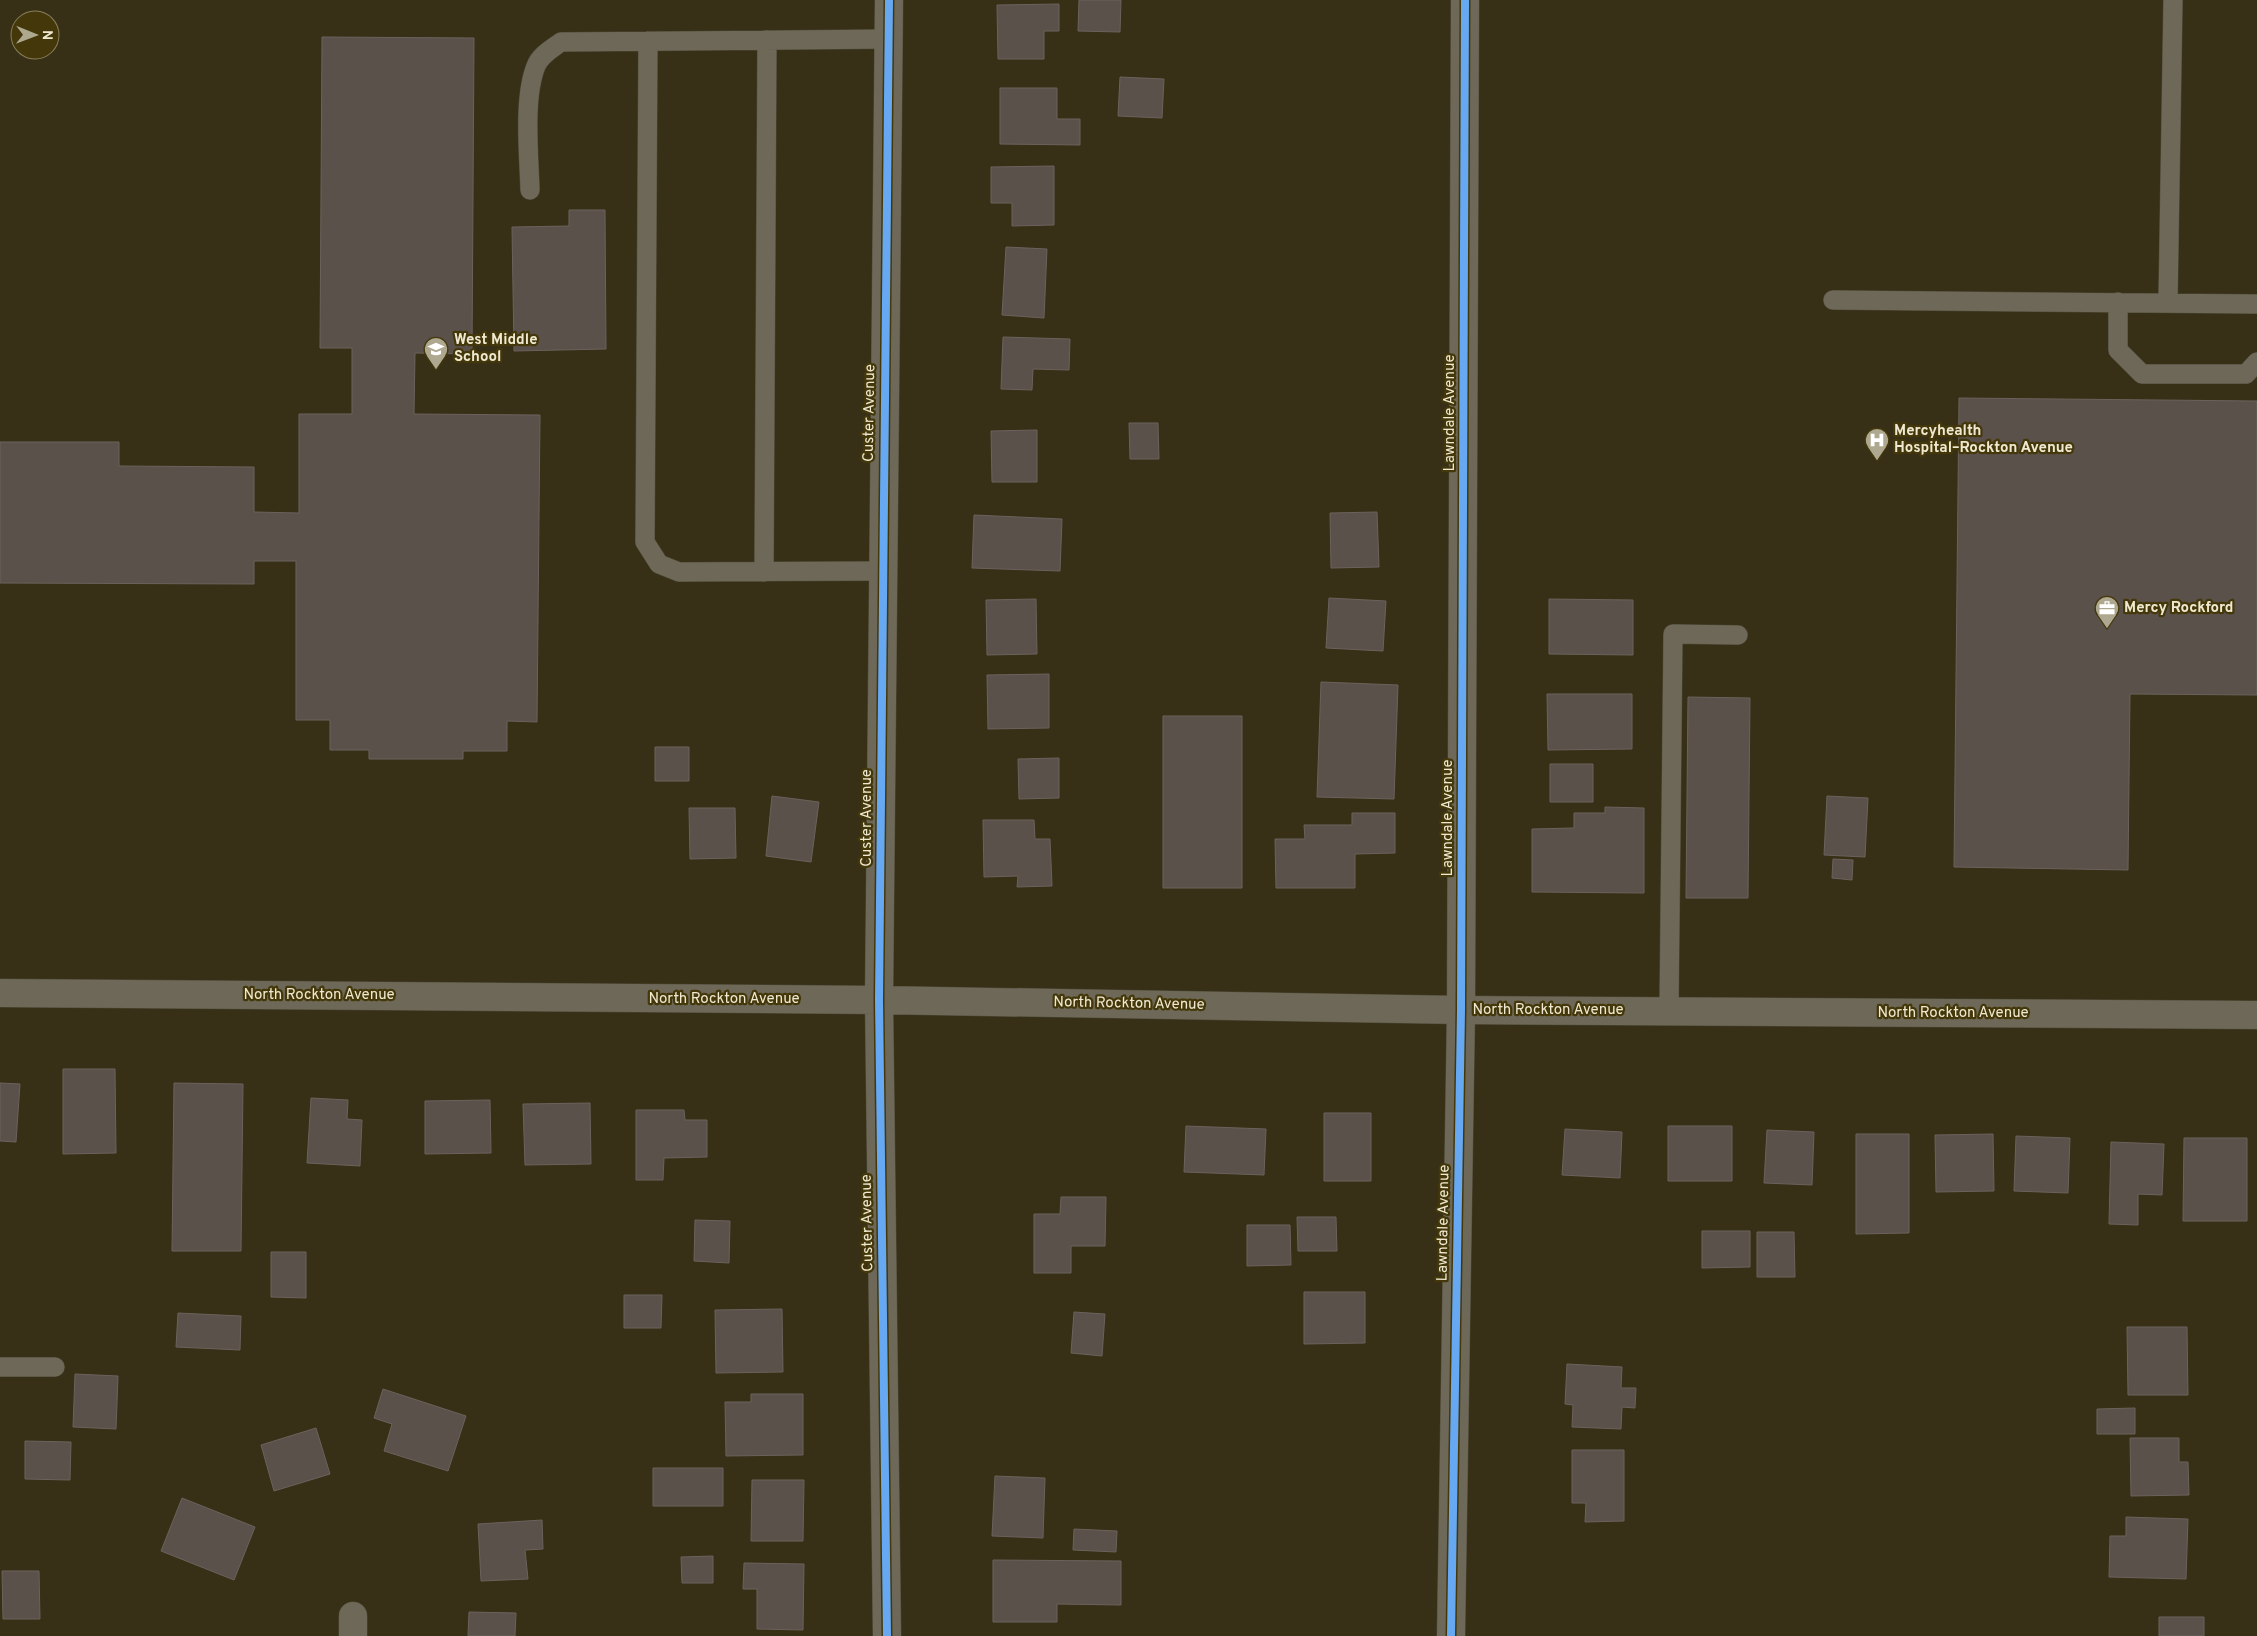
<svg xmlns="http://www.w3.org/2000/svg" width="2257" height="1636" font-family="Overpass,sans-serif">
  <style>
    .building { fill: #5b514b; stroke: #6c625c }
    .lines { fill: none; stroke-linecap: round; stroke-linejoin: round }
    .lane-casing { stroke: #504b38; stroke-width: 20 }
    .street-casing { stroke: #504b38; stroke-width: 29 }
    .secondary-casing { stroke: #504b38; stroke-width: 29 }
    .lane { stroke: #6d6858; stroke-width: 19 }
    .street { stroke: #6d6858; stroke-width: 28 }
    .secondary { stroke: #6d6858; stroke-width: 28 }
    .cycleway-casing { stroke: #44380a; stroke-width: 11 }
    .cycleway { stroke: #66a8f1; stroke-width: 8 }
    .labels { text-anchor: middle; dominant-baseline: central; stroke-width: 4.5; stroke-linejoin: round; paint-order: stroke }
    .poi-label { font-size: 15px; font-weight: bold; fill: #efe9d1; stroke: #44380a; text-anchor: start }
    .street-label { font-size: 15px; fill: #efe9d1; stroke: #44380a }
  </style>
  <rect width="100%" height="100%" fill="#373017"/>
  <path class="building" d="M1079,0h42l-1,32 -42,-1z
    M1059,4v27h-15v28h-46l-1,-54z
    M322,37l152,1 -2,316 -57,-1 -1,61 126,1 -3,307 -30,-1v30h-44v8h-94v-9h-39v-30h-34v-159h-42v23l-254,-1v-141h119v24l135,1v45l45,1v-99h53v-66h-32z
    M1120,77l44,2 -2,39 -44,-2z
    M1000,88h57v31h23v26l-80,-1z
    M1054,166v59l-42,1v-23h-21v-36z
    M569,210h36l1,139 -92,2 -2,-124 57,-1z
    M1006,247l41,2 -3,69 -42,-3z
    M1003,337l67,2 -1,31 -36,-1 -1,21 -31,-1z
    M1959,398l298,3v294l-127,-1 -2,176 -174,-3z
    M1129,423h29l1,36h-29z
    M1037,430v52h-45l-1,-51z
    M1377,512l2,55 -48,1 -1,-55z
    M974,515l88,4 -2,52 -88,-3z
    M1329,598l57,3 -3,50 -57,-3z
    M1036,599l1,55 -50,1 -1,-55z
    M1549,599l84,1v55l-84,-1z
    M1049,674v54l-61,1 -1,-54z
    M1321,682l77,3 -4,114 -77,-2z
    M1547,694h85v55l-84,1z
    M1688,697l62,1 -2,200h-62z
    M1163,716h79v172h-79z
    M655,747h34v34h-34z
    M1059,758v40l-40,1 -1,-40z
    M1550,764h43v38h-43z
    M772,796l47,6 -8,60 -45,-6z
    M1827,796l41,2 -3,59 -41,-2z
    M1605,807l39,1v85l-112,-1v-63l42,-1v-15h31z
    M689,808h46l1,50 -46,1z
    M1352,813h43v40l-40,1v34h-79l-1,-49h30l-1,-14h48z
    M983,820h51l1,19h15l2,47 -35,1 1,-11 -34,1z
    M1833,859l20,1 -1,20 -20,-2z
    M63,1069h52l1,84 -53,1z
    M0,1083l20,1 -4,58 -16,-1z
    M174,1083l69,1 -2,167h-69z
    M311,1098l37,2 -1,19 15,1 -2,46 -53,-3z
    M490,1100l1,53 -66,1v-53z
    M590,1103l1,61 -66,1 -2,-61z
    M636,1110h48l1,10h22v37l-43,1 -1,22h-27z
    M1324,1113h47v68h-47z
    M1186,1126l80,3 -2,46 -80,-3z
    M1668,1126h64v55h-64z
    M1565,1129l57,3 -2,46 -58,-3z
    M1767,1130l47,2 -2,53 -48,-2z
    M1856,1134h53v99l-53,1z
    M1993,1134l1,57 -58,1 -1,-57z
    M2016,1136l54,2 -2,55 -54,-2z
    M2184,1138h63v83h-64z
    M2111,1142l53,2 -2,51 -24,-1v31l-29,-1z
    M1061,1197h45l-1,49h-34v27h-37v-59h26z
    M1297,1217h39l1,34h-39z
    M695,1220l35,1 -1,42 -35,-2z
    M1247,1225h43l1,40 -44,1z
    M1702,1231h48v36l-48,1z
    M1757,1232h37l1,45h-38z
    M271,1252h35v46l-35,-1z
    M1304,1292h61v51l-61,1z
    M624,1295h38l-1,33h-37z
    M782,1309l1,63 -67,1 -1,-63z
    M1074,1312l31,2 -3,42 -31,-3z
    M178,1313l63,3 -1,34 -64,-3z
    M2127,1327h60l1,68h-60z
    M1567,1364l55,3 -1,21h15l-1,20 -13,-1 -1,22 -49,-2 1,-22 -8,-1z
    M75,1374l43,2 -2,53 -43,-2z
    M383,1389l83,27 -18,55 -64,-20 8,-27 -18,-6z
    M751,1394h52v61l-77,1 -1,-54h26z
    M2135,1408v26h-38v-25z
    M316,1428l14,46 -56,17 -13,-46z
    M2130,1438h49v24h9l1,33 -58,1z
    M25,1441l46,1 -1,38 -45,-1z
    M1572,1450h52v71l-39,1 1,-19h-14z
    M653,1468h70v38h-70z
    M995,1476l50,2 -2,60 -51,-2z
    M752,1480h52l-1,61h-52z
    M182,1498l73,29 -21,53 -73,-29z
    M2126,1517l62,2 -2,60 -77,-2 1,-41h16z
    M542,1520l1,29 -18,1 3,29 -47,2 -3,-57z
    M1074,1529l43,2 -1,21 -43,-2z
    M713,1556v27h-31l-1,-26z
    M993,1560l128,1v44l-64,-1v18h-64z
    M744,1563l60,1 -1,66 -46,-1v-40h-14z
    M2,1571h37l1,48h-37z
    M469,1612l47,1 -1,23h-47z
    M2159,1617h45v19h-45z"/>
  <g class="lines">
    <g class="lane-casing">
      <path id="lane" d="M648,41l-3,501 14,22 20,8 204,-1
        M530,190c-1,-35 -7,-92 6,-124 4,-11 17,-18 25,-24l327,-3
        M1833,300l424,4
        M2118,302v48l24,24h104l11,-12
        M2168,302l5,-302
        M764,572l3,-532
        M1669,1011l4,-377 65,1
        M0,1367h55"/>
    </g>
    <g class="street-casing">
      <path id="street" d="M353,1636v-20
        M1451,1636l10,-626 4,-1010"/>
    </g>
    <g class="secondary-casing">
      <path id="secondary" d="M0,993l879,7 582,10 796,5
        M887,1636l-8,-636 10,-1000"/>
    </g>
    <use href="#lane" class="lane"/>
    <use href="#street" class="street"/>
    <use href="#secondary" class="secondary"/>
    <g class="cycleway-casing">
      <path id="cycleway" d="M887,1636l-8,-636 10,-1000
        M1451,1636l10,-626 4,-1010"/>
    </g>
    <use href="#cycleway" class="cycleway"/>
  </g>
  <defs>
    <g id="school-pin" transform="scale(1.25)"><path d="M0 17L-7.5 6A9.5 9.5 0 1 1 7.5 6Z" fill="#afa890" stroke="#44380a"/><path d="M0-5L7-2L0 1L-7-2ZM-4 1L0 2.5L4 1V4Q0 6-4 4Z" fill="#fff"/></g>
    <g id="hospital-pin" transform="scale(1.25)"><path d="M0 17L-7.5 6A9.5 9.5 0 1 1 7.5 6Z" fill="#afa890" stroke="#44380a"/><path d="M-5-5h3v3.5h4V-5h3V5h-3V1.5h-4V5h-3Z" fill="#fff"/></g>
    <g id="office-pin" transform="scale(1.25)"><path d="M0 17L-7.5 6A9.5 9.5 0 1 1 7.5 6Z" fill="#afa890" stroke="#44380a"/><path d="M-6-3h4V-5.5h4V-3h4V5H-6ZM-1-4.5V-3h2v-1.5ZM-6 0V1H6V0Z" fill="#fff"/></g>
  </defs>
  <g fill-rule="evenodd">
    <use href="#school-pin" x="436" y="349"/>
    <use href="#hospital-pin" x="1877" y="440"/>
    <use href="#office-pin" x="2107" y="608"/>
  </g>
  <g class="labels">
    <g class="poi-label">
      <text x="454" y="340">West Middle<tspan x="454" dy="17">School</tspan></text>
      <text x="1894" y="431">Mercyhealth<tspan x="1894" dy="17">Hospital–Rockton Avenue</tspan></text>
      <text x="2124" y="608">Mercy Rockford</text>
    </g>
    <g class="street-label">
      <text transform="translate(870 413) rotate(-89)">Custer Avenue</text>
      <text transform="translate(1450 413) rotate(-90)">Lawndale Avenue</text>
      <text transform="translate(867 818) rotate(-90)">Custer Avenue</text>
      <text transform="translate(1448 818) rotate(-90)">Lawndale Avenue</text>
      <text x="319" y="995">North Rockton Avenue</text>
      <text x="724" y="999">North Rockton Avenue</text>
      <text transform="translate(1129 1004) rotate(1)">North Rockton Avenue</text>
      <text x="1548" y="1010">North Rockton Avenue</text>
      <text x="1953" y="1013">North Rockton Avenue</text>
      <text transform="translate(868 1223) rotate(-91)">Custer Avenue</text>
      <text transform="translate(1444 1223) rotate(-89)">Lawndale Avenue</text>
    </g>
  </g>
  <g transform="translate(35 35) rotate(91)"><circle r="24" fill="#44380a" stroke="#887f5a"/>
  <path d="M0-4L9 19L0 12L-9 19Z" fill="#afa890"/>
  <text y="-8" font-size="14" font-weight="bold" text-anchor="middle" fill="#efe9d1">N</text>
  </g>
</svg>
